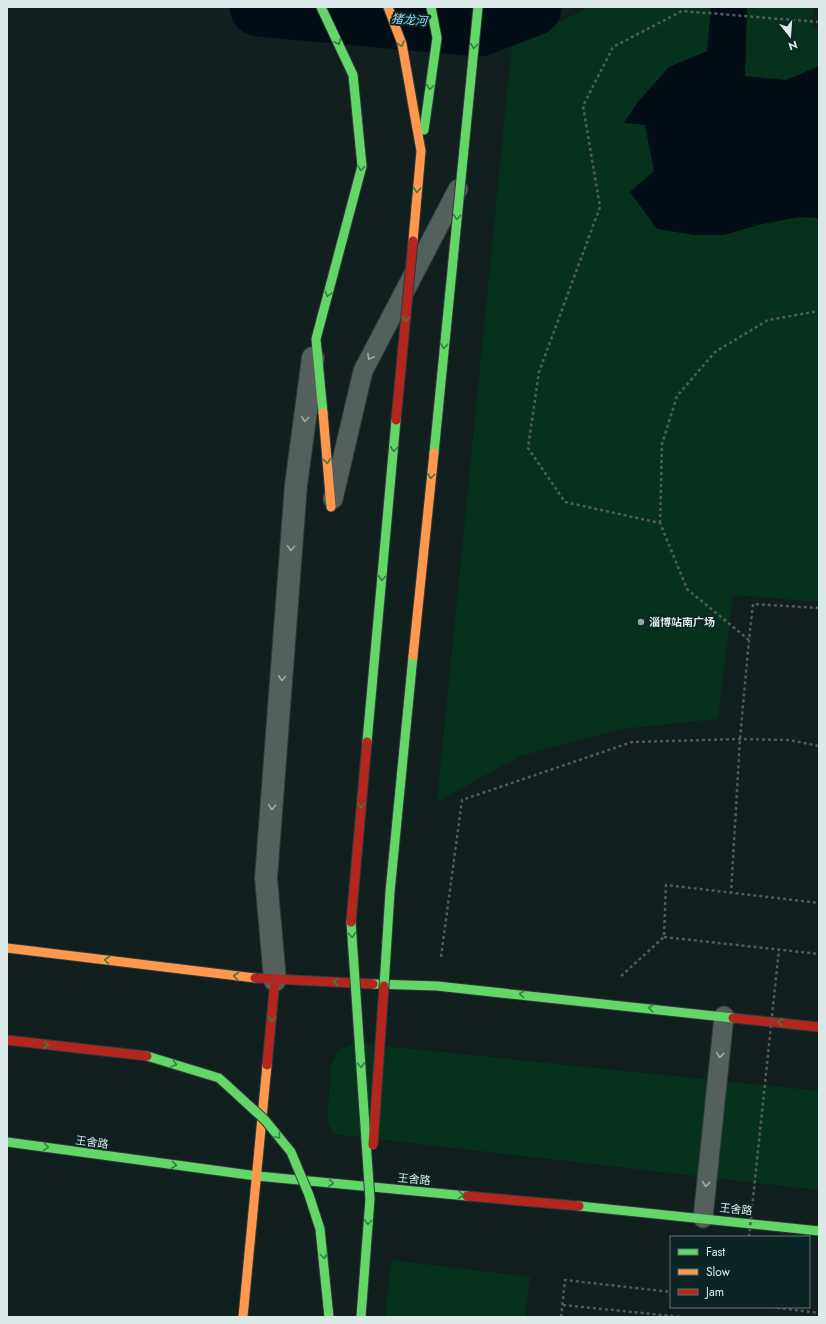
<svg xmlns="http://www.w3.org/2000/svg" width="826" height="1324" font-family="Jost,'Noto Sans SC',sans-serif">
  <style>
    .green { fill: #06321d }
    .water { fill: #020d16 }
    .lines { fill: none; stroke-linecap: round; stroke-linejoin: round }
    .river { stroke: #020d16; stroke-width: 59 }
    .lane-casing { stroke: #2e3b3a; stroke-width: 21 }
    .street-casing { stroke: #2e3b3a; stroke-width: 24 }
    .fast-casing { stroke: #2e3b3a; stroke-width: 11 }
    .slow-casing { stroke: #2e3b3a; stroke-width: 11 }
    .jam-casing { stroke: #2e3b3a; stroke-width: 11 }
    .path { stroke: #515c5a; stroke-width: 2.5; stroke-dasharray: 3 3; stroke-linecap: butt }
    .lane { stroke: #53605c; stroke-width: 19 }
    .street { stroke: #53605c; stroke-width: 22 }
    .fast { stroke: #63d668; stroke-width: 9 }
    .slow { stroke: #ff974d; stroke-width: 9 }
    .jam { stroke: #b3261e; stroke-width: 9 }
    .fast-bridge-casing { stroke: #2e3b3a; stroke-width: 11; stroke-linecap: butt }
    .slow-bridge-casing { stroke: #2e3b3a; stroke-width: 11; stroke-linecap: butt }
    .jam-bridge-casing { stroke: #2e3b3a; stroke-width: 11; stroke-linecap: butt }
    .path-bridge { stroke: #515c5a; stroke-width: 2.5; stroke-dasharray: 3 3; stroke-linecap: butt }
    .fast-bridge { stroke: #63d668; stroke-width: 9 }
    .slow-bridge { stroke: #ff974d; stroke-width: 9 }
    .jam-bridge { stroke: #b3261e; stroke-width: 9 }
    .oneway { stroke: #377e46 }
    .oneway2 { stroke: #9eacaa }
    .poi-dot { fill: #94a3a2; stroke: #0b2524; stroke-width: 1.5 }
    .labels { text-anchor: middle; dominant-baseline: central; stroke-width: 4; stroke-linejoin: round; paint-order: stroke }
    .poi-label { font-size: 11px; font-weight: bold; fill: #dbeae9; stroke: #0b2524; text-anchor: start }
    .street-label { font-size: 11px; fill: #dbeae9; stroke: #0b2524 }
    .water-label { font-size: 12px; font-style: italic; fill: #9edbf9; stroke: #0b2524 }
  </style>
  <rect width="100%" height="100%" fill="#111f1e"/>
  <path class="green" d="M590,7h224l-2,19 7,1v575l-86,-7 -15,124 -97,10 -101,27 -83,46 75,-758z
    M354,1043l465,48v99l-486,-56 -6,-13 4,-55 7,-16z
    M391,1260l139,17 -5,40h-140z"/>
  <path class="water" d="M711,7h36l-2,69 41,4 33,-14v152l-19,-1 -38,7 -38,11h-30l-37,-6 -27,-37 24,-21 -9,-46 -21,-2 13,-20 32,-36 38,-16z"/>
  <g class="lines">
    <path class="river" d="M259,7l220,20 53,-20"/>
    <g class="lane-casing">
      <path id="lane" d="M333,499l30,-128 95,-182
        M703,1218l21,-202"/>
    </g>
    <g class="street-casing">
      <path id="street" d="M275,980l-9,-102 30,-393 17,-127"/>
    </g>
    <g class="fast-casing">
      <path id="fast" d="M321,7l32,68 9,91 -46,173 7,74
        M424,130l13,-92 -6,-31
        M373,984l64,2 296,32
        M7,1142l250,34 210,20
        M579,1206l240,25"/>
    </g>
    <g class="slow-casing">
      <path id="slow" d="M388,7l14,37 19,107
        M323,413l8,94
        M7,948l248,30
        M243,1317l24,-252"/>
    </g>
    <g class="jam-casing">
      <path id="jam" d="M255,978l118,6
        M733,1018l86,9
        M267,1065l8,-85
        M467,1196l112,10"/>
    </g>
    <path class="path" d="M819,22l-137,-11 -69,36 -30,59 17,101 -61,165 -11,76 37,54 95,21 27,66 62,51 4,-36 66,4
      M660,523l2,-79 15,-48 38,-44 53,-32 51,-9
      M731,894l9,-155 9,-99
      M664,937l155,17
      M441,957l21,-157 170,-58 108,-3 49,1 30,6
      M621,976l43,-39 2,-52 153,18
      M563,1305l119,12
      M771,1307l48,6
      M561,1317l4,-37 106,12"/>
    <use href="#lane" class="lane"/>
    <use href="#street" class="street"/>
    <use href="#fast" class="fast"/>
    <use href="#slow" class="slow"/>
    <use href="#jam" class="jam"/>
    <g class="fast-bridge-casing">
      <path id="fast-bridge" d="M434,453l44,-446
        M367,742l29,-322
        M351,922l19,277 -9,118
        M384,986l6,-94 23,-236
        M147,1056l72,22 46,42 26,32 18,43 11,34 9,88"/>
    </g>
    <g class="slow-bridge-casing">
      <path id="slow-bridge" d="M413,241l8,-90
        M413,656l21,-203"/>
    </g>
    <g class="jam-bridge-casing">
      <path id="jam-bridge" d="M396,420l17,-179
        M351,922l16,-180
        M7,1040l140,16
        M373,1145l11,-159"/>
    </g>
    <path class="path-bridge" d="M749,1237l30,-288"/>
    <use href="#fast-bridge" class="fast-bridge"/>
    <use href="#slow-bridge" class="slow-bridge"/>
    <use href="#jam-bridge" class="jam-bridge"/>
  </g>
  <defs><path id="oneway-chevron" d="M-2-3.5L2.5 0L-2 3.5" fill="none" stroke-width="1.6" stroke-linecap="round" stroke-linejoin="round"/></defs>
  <g class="oneway">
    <use href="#oneway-chevron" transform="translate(338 42) rotate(65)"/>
    <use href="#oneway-chevron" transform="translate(401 44) rotate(74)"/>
    <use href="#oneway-chevron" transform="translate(474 46) rotate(96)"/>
    <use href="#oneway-chevron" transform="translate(430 87) rotate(98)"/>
    <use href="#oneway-chevron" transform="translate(361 168) rotate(98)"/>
    <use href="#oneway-chevron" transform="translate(417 190) rotate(95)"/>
    <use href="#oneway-chevron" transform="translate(457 217) rotate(96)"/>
    <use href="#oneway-chevron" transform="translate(328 294) rotate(105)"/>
    <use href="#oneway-chevron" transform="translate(406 319) rotate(95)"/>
    <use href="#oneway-chevron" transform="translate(444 346) rotate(96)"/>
    <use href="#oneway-chevron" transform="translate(394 449) rotate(95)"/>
    <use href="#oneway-chevron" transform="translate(327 461) rotate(85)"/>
    <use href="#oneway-chevron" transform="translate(431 476) rotate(96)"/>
    <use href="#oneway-chevron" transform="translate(382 578) rotate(95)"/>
    <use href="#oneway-chevron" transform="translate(361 805) rotate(95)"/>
    <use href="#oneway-chevron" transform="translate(352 935) rotate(86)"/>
    <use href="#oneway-chevron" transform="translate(107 960) rotate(-173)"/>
    <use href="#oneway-chevron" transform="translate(236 976) rotate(-173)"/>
    <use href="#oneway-chevron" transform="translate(336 982) rotate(-178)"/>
    <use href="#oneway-chevron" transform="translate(522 994) rotate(-174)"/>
    <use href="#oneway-chevron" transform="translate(651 1008) rotate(-174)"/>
    <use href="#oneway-chevron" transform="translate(272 1019) rotate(95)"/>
    <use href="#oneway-chevron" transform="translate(780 1022) rotate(-174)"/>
    <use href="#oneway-chevron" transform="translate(46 1045) rotate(7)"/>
    <use href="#oneway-chevron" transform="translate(174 1064) rotate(18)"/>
    <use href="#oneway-chevron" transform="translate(361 1065) rotate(86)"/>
    <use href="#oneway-chevron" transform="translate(278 1136) rotate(50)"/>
    <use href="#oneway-chevron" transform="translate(46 1147) rotate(8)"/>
    <use href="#oneway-chevron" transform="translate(174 1165) rotate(8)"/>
    <use href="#oneway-chevron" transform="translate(331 1183) rotate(5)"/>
    <use href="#oneway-chevron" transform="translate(461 1195) rotate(5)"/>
    <use href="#oneway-chevron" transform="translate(368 1222) rotate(94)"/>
    <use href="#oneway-chevron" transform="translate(324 1256) rotate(83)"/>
  </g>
  <g class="oneway2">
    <use href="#oneway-chevron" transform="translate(370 357) rotate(118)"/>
    <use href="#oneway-chevron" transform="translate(305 419) rotate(98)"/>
    <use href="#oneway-chevron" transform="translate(291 548) rotate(94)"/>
    <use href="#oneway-chevron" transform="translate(282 678) rotate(94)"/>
    <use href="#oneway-chevron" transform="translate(272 807) rotate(94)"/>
    <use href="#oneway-chevron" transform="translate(720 1055) rotate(96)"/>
    <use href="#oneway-chevron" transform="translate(706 1184) rotate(96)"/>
  </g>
  <circle class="poi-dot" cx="641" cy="622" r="4"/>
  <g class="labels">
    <g class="poi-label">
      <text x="649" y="622">淄博站南广场</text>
    </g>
    <g class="street-label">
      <text transform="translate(92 1142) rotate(8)">王舍路</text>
      <text transform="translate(414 1179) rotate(5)">王舍路</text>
      <text transform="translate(736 1209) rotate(6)">王舍路</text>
    </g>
    <g class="water-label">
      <text transform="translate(409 20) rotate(5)">猪龙河</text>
    </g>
  </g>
  <rect width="826" height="1324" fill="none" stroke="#dbeae9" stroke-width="16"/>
  <rect x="670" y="1236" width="140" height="72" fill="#0b2524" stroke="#5e7473"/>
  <rect x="678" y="1249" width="20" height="6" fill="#63d668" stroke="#5e7473"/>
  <text x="706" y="1256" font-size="12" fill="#dbeae9">Fast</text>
  <rect x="678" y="1269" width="20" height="6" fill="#ff974d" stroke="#5e7473"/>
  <text x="706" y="1276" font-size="12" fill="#dbeae9">Slow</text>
  <rect x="678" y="1289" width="20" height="6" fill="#b3261e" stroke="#5e7473"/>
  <text x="706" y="1296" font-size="12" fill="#dbeae9">Jam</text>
  <g transform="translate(790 36) rotate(163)" stroke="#0b2524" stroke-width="3" paint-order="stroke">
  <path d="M0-3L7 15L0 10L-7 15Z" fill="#dbeae9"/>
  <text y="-6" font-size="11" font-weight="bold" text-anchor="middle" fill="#dbeae9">N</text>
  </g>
</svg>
